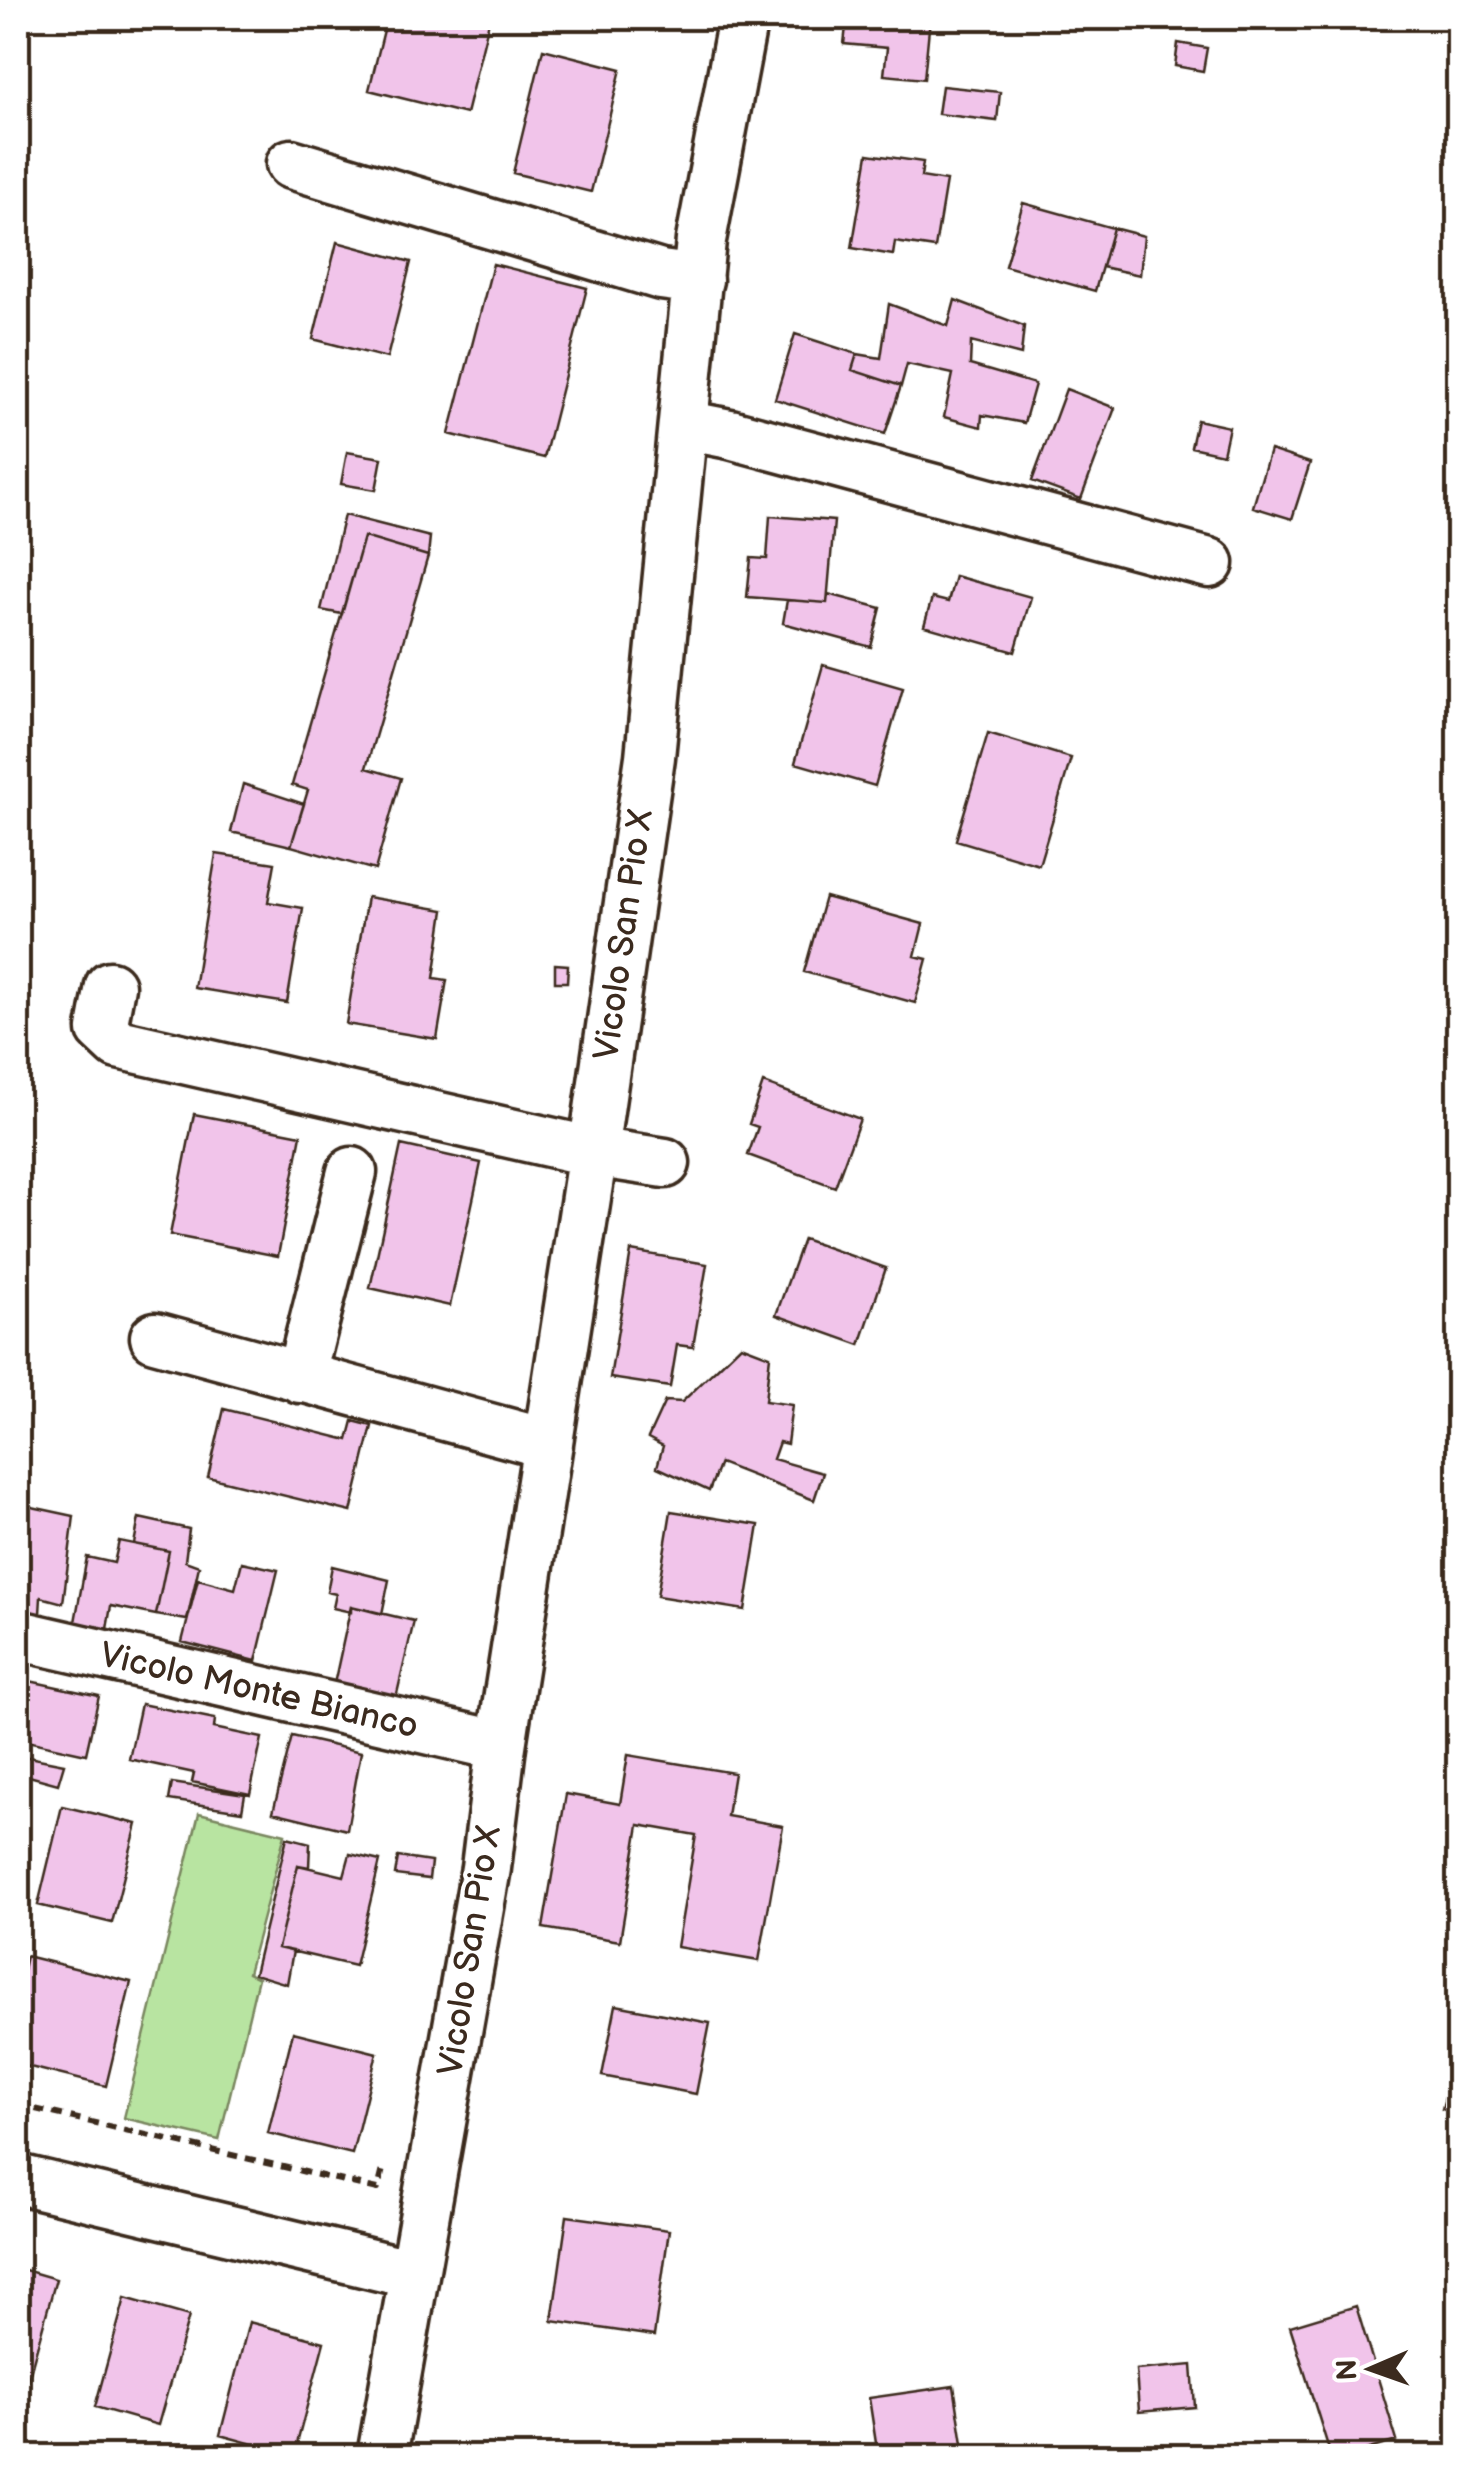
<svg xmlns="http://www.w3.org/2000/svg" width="1476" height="2474" font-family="'Balsamiq Sans',sans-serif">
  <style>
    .green { fill: #b8e4a1; stroke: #7a8760; stroke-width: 2.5 }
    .building { fill: #f1c4ea; stroke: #3b2a1e; stroke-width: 2.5 }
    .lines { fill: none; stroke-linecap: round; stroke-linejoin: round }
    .minor-casing { stroke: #3b2a1e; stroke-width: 55 }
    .path { stroke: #3b2a1e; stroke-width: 6; stroke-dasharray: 10 8; stroke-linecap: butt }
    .minor { stroke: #fff; stroke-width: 48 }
    .labels { text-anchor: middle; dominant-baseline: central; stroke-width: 8; stroke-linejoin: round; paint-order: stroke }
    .street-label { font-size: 35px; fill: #3b2a1e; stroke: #fff }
  </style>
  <rect width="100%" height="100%" fill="#fff"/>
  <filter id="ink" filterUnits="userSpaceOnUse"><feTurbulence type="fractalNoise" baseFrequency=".01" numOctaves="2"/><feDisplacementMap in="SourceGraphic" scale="20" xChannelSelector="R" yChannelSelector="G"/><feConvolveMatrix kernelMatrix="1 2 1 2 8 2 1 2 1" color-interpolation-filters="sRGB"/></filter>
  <g filter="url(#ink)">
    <path class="green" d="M199,1813l86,21 -37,139 10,5 -39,162 -95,-22z"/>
    <path class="building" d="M387,18h88l14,3 -23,93 -97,-24z
      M847,18h83l-6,61 -40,-4 3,-27 -43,-4z
      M1178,43l29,5 -4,23 -28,-5z
      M543,49l78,20 -30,123 -78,-19z
      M942,86l58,6 -3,29 -59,-7z
      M868,154l55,8 -2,15 25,4 -11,67 -40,-6 -2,13 -41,-7z
      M1023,203l90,25 -18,63 -90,-25z
      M1113,228l31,8 -4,39 -38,-8z
      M337,242l74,20 -24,96 -74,-19z
      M493,264l94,24 -43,170 -95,-24z
      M955,300l69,26 -3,29 -50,-13 -1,23 65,19 -11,39 -42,-8 -1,12 -37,-10 9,-43 -46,-10 -6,22 -49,-16 5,-16 24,4 8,-54 59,22z
      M795,334l62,20 -5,16 49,16 -16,48 -110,-35z
      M1066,389l49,19 -34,91 -49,-18z
      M1197,420l32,7 -6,27 -32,-7z
      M1270,450l40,13 -18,56 -39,-12z
      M347,452l35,6 -6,32 -35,-6z
      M344,515l86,22 -2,19 -64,-19 -22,77 -21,-4z
      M770,516l64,5 -7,82 -80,-6 4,-39 16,1z
      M364,537l64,19 -62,212 35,10 -26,92 -84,-24 17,-56 -16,-5z
      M955,576l76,21 -16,55 -91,-26 8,-28 16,4z
      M828,594l53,14 -10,39 -88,-24 4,-23 40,3z
      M823,665l80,23 -28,98 -80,-23z
      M988,733l83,25 -32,107 -83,-25z
      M243,784l61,20 -13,42 -60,-14z
      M216,854l59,9 -7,39 35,6 -16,95 -93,-15z
      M367,897l77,13 -10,68 13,2 -10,59 -91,-15z
      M825,897l98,27 -8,32 12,3 -12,44 -111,-31z
      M555,964l13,1 -1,17h-12z
      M763,1083l97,36 -25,68 -87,-32 10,-28 -9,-3z
      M194,1114l107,21 -23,121 -108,-21z
      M401,1145l80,18 -31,143 -80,-18z
      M803,1239l83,29 -26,77 -84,-30z
      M631,1251l76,13 -14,83 -16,-2 -7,42 -60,-9z
      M741,1345l29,11 -5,45 27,4 -5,39 -8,-2 -6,17 50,14 -9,27 -94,-37 -11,28 -52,-24 6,-21 -15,-8 17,-37 17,1z
      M224,1409l124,31 5,-19 19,5 -21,86 -143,-35z
      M18,1504l56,12 -11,87 -22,-6 -1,17 -22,-5z
      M671,1511l88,14 -14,85 -88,-14z
      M139,1518l50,11 -4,32 14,5 -12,54 -31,-5 13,-64 -35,-7z
      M119,1541l50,10 -13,64 -45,-9 -4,23 -32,-7 12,-65 27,6z
      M242,1562l36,8 -22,91 -74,-19 16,-63 37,10z
      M332,1566l57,14 -7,34 -31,-8v6l-18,-4 3,-14 -9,-2z
      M351,1606l63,15 -18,77 -62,-14z
      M18,1679l7,1 -7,32z
      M25,1680l74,16 -13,58 -68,-15v-27z
      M141,1704l74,15 -1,9 48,10 -12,56 -58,-12 2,-9 -65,-14z
      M292,1736l69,16 -14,78 -74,-18z
      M18,1755l46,9 -6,20 -40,-11z
      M628,1755l106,18 -7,43 56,10 -24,135 -82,-14 19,-112 -57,-10 -19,116 -77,-13 23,-134 54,10z
      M172,1783l73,11 -3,17 -73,-11z
      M62,1806l75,18 -25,99 -74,-18z
      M287,1837l23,6 -1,24 -11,-2 -20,83 15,3 -6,33 -33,-10z
      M350,1854l30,7 -25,105 -77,-18 20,-83 46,11z
      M398,1857l33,5 -2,17 -34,-4z
      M26,1956l105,26 -25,104 -88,-22v-71z
      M616,2005l94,18 -14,71 -94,-18z
      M293,2032l84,21 -25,101 -84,-21z
      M1458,2046v67l-16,-4z
      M567,2216l102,14 -15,106 -102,-15z
      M18,2268l38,11 -30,108 -8,-2z
      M125,2298l64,18 -31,109 -63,-18z
      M1356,2306l41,135 -52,15h-14l-41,-130z
      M249,2322l75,20 -30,113 -74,-20z
      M1192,2365l3,42 -56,5 -3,-42z
      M954,2386l11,70h-87l-9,-58z"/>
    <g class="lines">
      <g class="minor-casing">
        <path id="minor" d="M291,164l370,111 37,5
          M684,425l46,9 479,129
          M110,986l-8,43 16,15 475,108 72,11
          M155,1337l393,107
          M300,1378l52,-206
          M18,1635l483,111
          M18,2179l395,95
          M382,2456l104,-588 15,-122 92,-594 57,-395 51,-517 42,-222"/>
      </g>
      <path class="path" d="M18,2105l360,84 6,-24"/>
      <use href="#minor" class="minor"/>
    </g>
  </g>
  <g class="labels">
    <g class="street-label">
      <text transform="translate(624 935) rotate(-82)">Vicolo San Pio X</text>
      <text transform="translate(259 1691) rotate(13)">Vicolo Monte Bianco</text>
      <text transform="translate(470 1951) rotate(-81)">Vicolo San Pio X</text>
    </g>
  </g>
  <rect width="1476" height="2474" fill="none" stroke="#fff" stroke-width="60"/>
  <rect x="30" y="30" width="1416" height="2414" fill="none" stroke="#3b2a1e" stroke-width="4" filter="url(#ink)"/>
  <g transform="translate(1371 2369) rotate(268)" stroke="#ffffff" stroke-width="8" paint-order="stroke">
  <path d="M0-8L18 38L0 25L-18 38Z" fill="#3b2a1e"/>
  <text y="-15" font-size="28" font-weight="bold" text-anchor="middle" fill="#3b2a1e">N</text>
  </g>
</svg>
